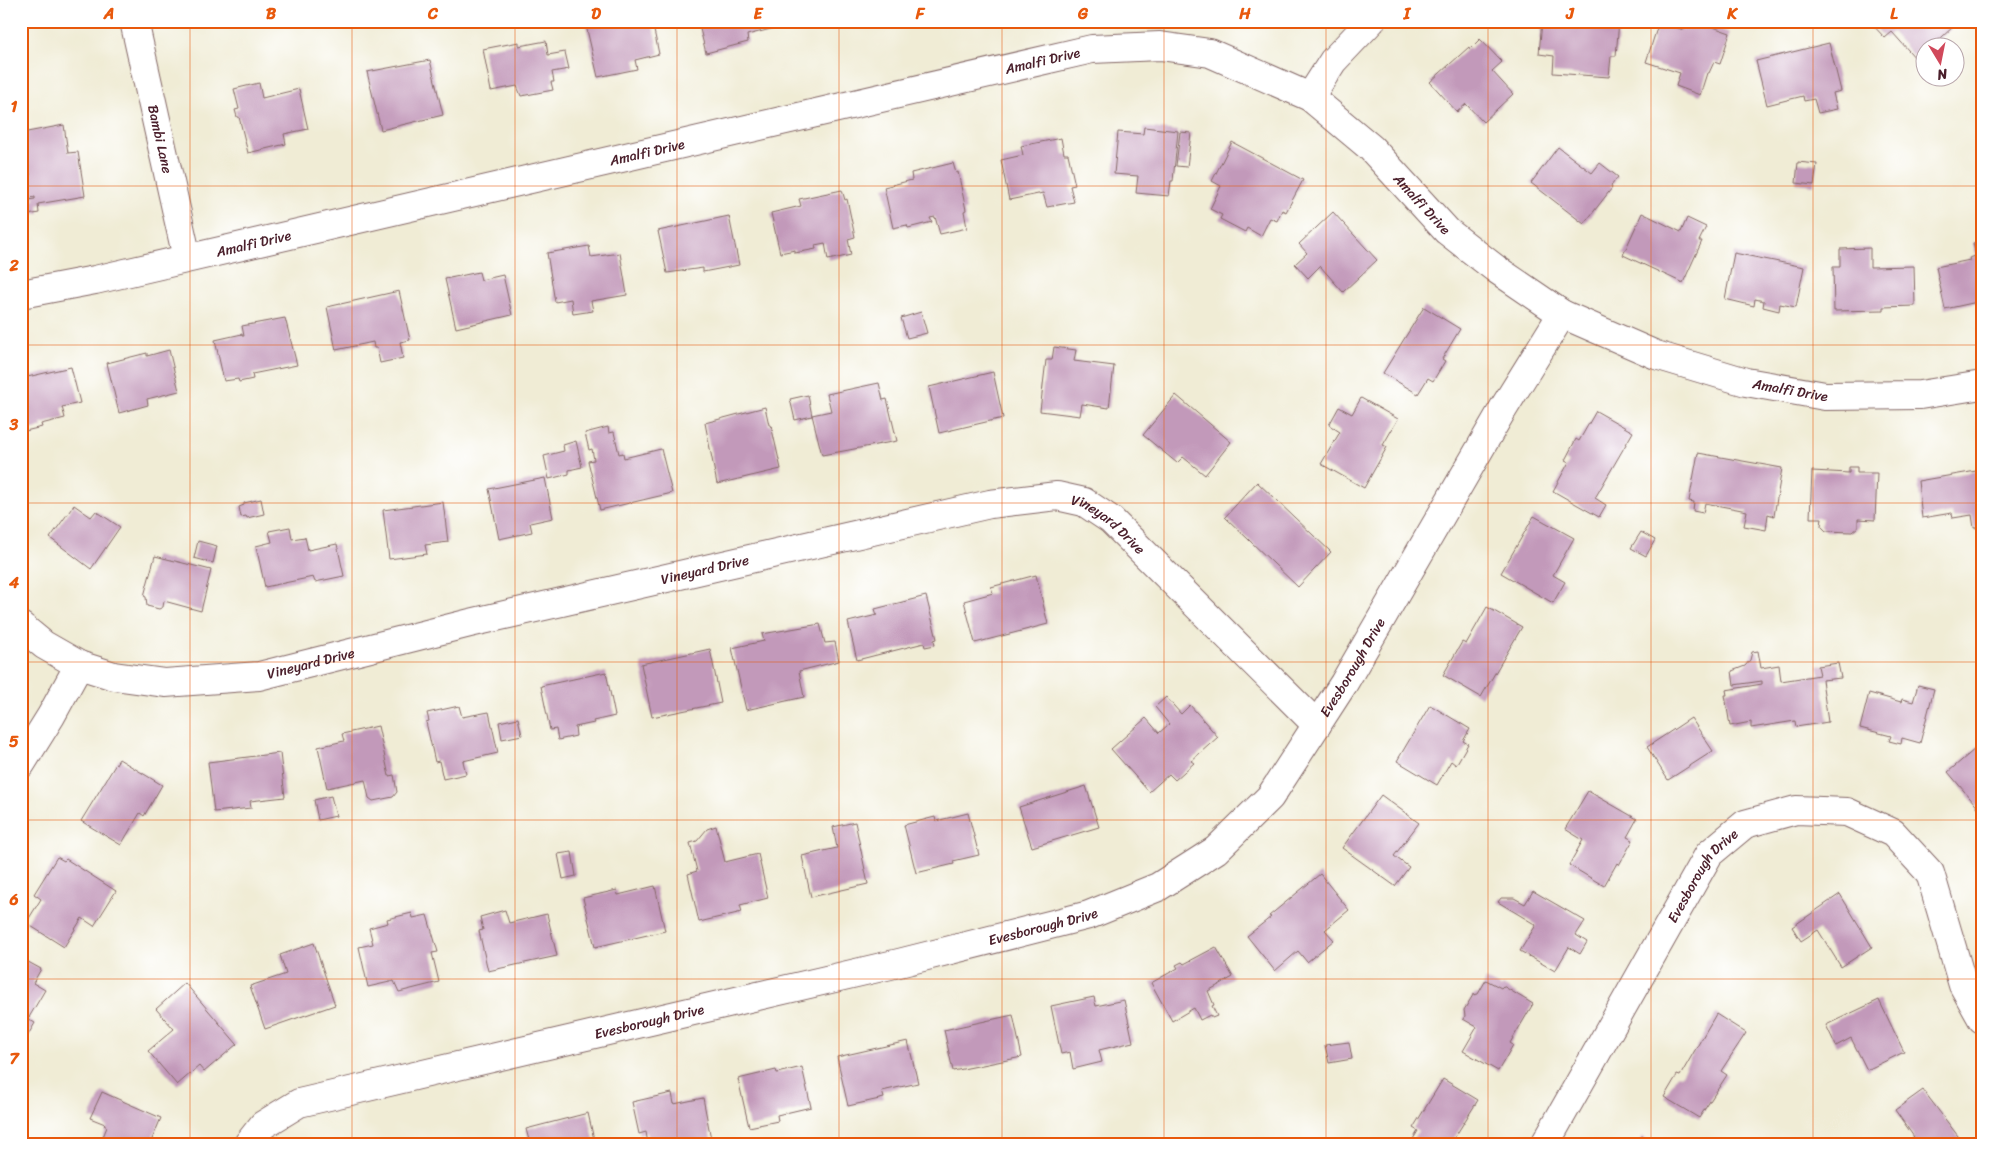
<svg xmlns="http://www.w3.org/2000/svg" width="2003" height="1165" font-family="Sriracha,sans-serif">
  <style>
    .building { fill: #c299ba }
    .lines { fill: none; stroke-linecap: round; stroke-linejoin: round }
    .minor-casing { stroke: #846766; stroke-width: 30 }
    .minor { stroke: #fff; stroke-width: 28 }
    .grid { fill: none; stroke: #e8590c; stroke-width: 1; stroke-opacity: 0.55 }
    .labels { text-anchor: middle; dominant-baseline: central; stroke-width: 4.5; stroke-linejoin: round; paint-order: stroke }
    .street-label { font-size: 14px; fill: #4a1f2b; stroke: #fff }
    .neatline { fill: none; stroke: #e8590c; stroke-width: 2 }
    .grid-label { font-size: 16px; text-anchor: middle; font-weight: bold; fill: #e8590c }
  </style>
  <rect width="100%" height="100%" fill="#fff"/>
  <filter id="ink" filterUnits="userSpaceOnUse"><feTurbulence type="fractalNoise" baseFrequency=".02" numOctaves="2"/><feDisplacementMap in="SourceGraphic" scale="10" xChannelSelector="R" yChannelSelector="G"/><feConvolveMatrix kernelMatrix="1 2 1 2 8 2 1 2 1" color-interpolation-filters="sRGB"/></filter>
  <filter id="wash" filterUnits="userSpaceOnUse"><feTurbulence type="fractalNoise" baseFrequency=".0096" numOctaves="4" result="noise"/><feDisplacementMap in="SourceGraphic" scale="20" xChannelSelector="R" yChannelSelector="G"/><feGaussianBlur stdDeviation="1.12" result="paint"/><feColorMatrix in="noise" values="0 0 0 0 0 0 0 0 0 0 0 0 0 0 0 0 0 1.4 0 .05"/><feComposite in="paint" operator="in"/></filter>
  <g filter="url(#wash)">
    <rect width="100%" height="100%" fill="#f0ecd5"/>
    <g id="blocks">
      <path class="building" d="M585,21h67l7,33 -24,6 2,9 -39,8z
        M698,21h76l1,7 -28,7 1,7 -42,11z
        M815,21h22v1l-21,4z
        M1542,21h77l-3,35h-5l-2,21 -56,-4 1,-17 -15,-2z
        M1687,21h9l34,12 -10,31 -6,-2 -5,11h-2l-7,22 -24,-9 4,-13 -34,-11 13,-40 25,8z
        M1869,21h81l4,5 -24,22h-4v4l-9,8 -25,-28 -7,6z
        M1480,39l22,23 -10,9 21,23 -30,28 -17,-18 -9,8 -27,-30 39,-35 1,2z
        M546,41l2,14 17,-3 4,17 -17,3 2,10h-3l2,8 -32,6 -4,-10 -26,5 -8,-42 36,-7v4z
        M1829,43l12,48 -8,2 4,16 -19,4 -4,-14 -10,2 -1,-5 -36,9 -11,-44z
        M430,60l13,55 -62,15 -14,-58z
        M259,83l3,15 37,-9 9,40 -24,5 2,10 -38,9 -9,-36h-2l-2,-7 4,-1 -5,-20z
        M64,125l4,28 10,-1 7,44 -47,8 1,9 -17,3 -1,-15 14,-2v-2l-14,2v-22l9,-2 -1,-6 -3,1 -4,-37z
        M1144,127l34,4 -5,50h-2l-2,15 -33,-3 2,-17 -24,-2 4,-42 25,2z
        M1180,132l11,1 -4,34 -11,-1z
        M1061,138l3,16h4l7,31 -5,1 4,16 -27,5 -4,-14 -34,7 -8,-40 22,-5 -2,-9z
        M1232,142l71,38 -17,32 -4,-2 -5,11 -7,-3 -9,18 -14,-8 -2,4 -25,-13 2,-4 -12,-6 11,-23 -9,-5z
        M1558,147l34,26 8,-10 18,14 -7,9 1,2 -28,36 -53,-41z
        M1798,162l19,2 -3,21 -18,-2z
        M953,163l3,10 2,-1 8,38 -2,1 3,17 -27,6 -5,-17 -5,1 2,4 -24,6 -1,-3 -14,3 -9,-41 28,-7 -1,-7z
        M842,190l3,10 2,-1 8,38 -7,2 3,16 -23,5 -3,-17 -10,2 1,4 -21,4v-3l-15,3 -9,-40 30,-7 -2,-7z
        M1333,212l44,48 -34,32 -23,-26 -12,12 -13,-14 12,-11 -8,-9z
        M1642,213l39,19 6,-14 19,9 -7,14h3l-19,42 -60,-28z
        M729,216l10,49 -36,7v-4l-36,5 -9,-42z
        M1982,241v60l-37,8 -9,-42 34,-7 -1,-2 7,-2 -3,-13z
        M589,246l2,11 29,-4 7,42 -36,6 2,10 -20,3 -2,-15 -16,3 -8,-49z
        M1870,248v19l44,-1 1,40 -32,1v3l-49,1 -1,-44h7v-18z
        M1734,253l70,14 -8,40 -16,-3 -1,7 -16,-4 1,-6 -9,-2 -1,7 -29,-7z
        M479,272l2,8 22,-5 9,40 -56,13 -11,-49z
        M399,291l11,49 -10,2 3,16 -23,5 -3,-15h-3l-1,-6 -37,8 -9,-43z
        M1424,307l36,22 -18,30 3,2 -12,20 -5,-3 -10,16 -35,-21z
        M921,312l6,21 -20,5 -6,-20z
        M285,318l12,47 -45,9 1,5 -14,3 -1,-3 -14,2 -9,-41 27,-6v2h2l-2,-10z
        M1054,347l22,3 -2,11 40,5 -5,42 -27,-4 -2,12 -40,-5 6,-51h6z
        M169,350l10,41 -32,8 1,6 -29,8 -12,-50 40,-10v3z
        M71,367l9,36 -18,4 3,11 -24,6 1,3 -21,5v-47l4,-1 -2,-6z
        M993,372l10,46 -64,15 -10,-46z
        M879,383l4,17 4,-1 10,42 -75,14 -10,-40 19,-4 -4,-17z
        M808,395l4,21 -17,4 -5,-21z
        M1176,395l55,47 -26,33 -22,-18 -6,6 -34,-28z
        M1361,398l37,21 -15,26 4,2 -23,41 -43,-24 19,-32 -11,-7 10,-18 13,7z
        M765,407l4,18h2l10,44 -64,15 -12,-61z
        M1596,411l37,21 -38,66 11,7 -7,12 -46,-26 16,-29 -4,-2 11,-21 3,2z
        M608,427l1,6 5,-1 5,22 4,-1 1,5 37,-9 11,44 -72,17 -12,-49 6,-1 -2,-11 -3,1 -4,-17z
        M576,441l6,26 -13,3v4l-20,5 -5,-23 20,-5 -1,-6z
        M1698,453l84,15 -8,48 -6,-2 -2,16 -22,-4 3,-15 -42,-8 -2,10 -10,-2 1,-9 -5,-1z
        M1849,467h8v6h20l-2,47 -17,-1v8l-6,5 -26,-1 -5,-5 1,-8h-12l2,-47 37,2z
        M1982,470v57l-8,1 -2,-13 -19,3 -1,-5 -30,5 -4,-37z
        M545,478l8,40 -23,5 2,9 -33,7 -10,-50z
        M1257,482l74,70 -33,35 -73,-70z
        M261,499l3,15 -17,4 -1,-2 -5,1 -2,-10 5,-2v-2z
        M443,502l5,40 -23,3 2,9 -38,5 -6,-49z
        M74,505l17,12 5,-6 24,16 -29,42 -41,-31z
        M1534,516l40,22 -21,37 12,7 -12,21 -52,-30z
        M290,527l2,12 13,-2 3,13 29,-6 7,32 -29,6 -2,-5 -48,10 -9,-41 16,-4 -3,-11z
        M1641,532l14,8 -9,16 -15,-8z
        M198,541l19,5 -4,17 -19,-5z
        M155,556l56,14 -10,41 -37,-10 -1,6 -4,2 -12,-3 -1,-9 -2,-1z
        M1036,575l12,49 -73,19 -11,-42 29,-8 -2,-6z
        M926,596l11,43 -3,1 1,5 -10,2 -1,-4 -67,17 -9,-38 29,-7 -2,-6z
        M1487,607l35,20 -41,70 -38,-22 19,-33 4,2z
        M820,624l5,19 10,-1 4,19 -40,10 5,26 -58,13 -14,-62 32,-7 -2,-7z
        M710,649l11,54 -69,14 -11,-53z
        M1758,651l3,17 18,-3 2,16 39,-6 -2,-9 20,-3 3,15 -19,2 6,42 -32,5 -1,-6 -44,7v-6l-21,4 -5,-31h2l-1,-5 36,-6v-3l-28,4 -2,-14 13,-5 5,-6 2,-8z
        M606,672l9,44 -22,5 1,2 -19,4 1,9 -18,4 -2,-11 -6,1 -9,-44z
        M1918,685l16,4 -14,54 -18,-5 -1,6 -12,-3 2,-5 -31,-8 9,-35 32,9 1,-3 11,3z
        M1166,697l15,17 9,-9 28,32 -27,24 3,2 -19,17 -6,-6 -20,18 -38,-43 35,-31 13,15 10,-9 -14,-17z
        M1430,705l40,24 -7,12 5,3 -12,21 -5,-4 -14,24 -40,-24z
        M459,706l3,11 27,-5 9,41 -35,8 3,13 -23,5 -4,-18 -4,1 -9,-40 3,-1 -2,-8z
        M518,718l4,17 -20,4 -3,-17z
        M1691,718l22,33 -45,29 -21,-33z
        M378,726l11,50 5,-1 3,17 -4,5 -20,4 -4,-3 -4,-18 -38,8 -9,-41 26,-6 -2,-7z
        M1982,743v65l-2,2 -32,-38z
        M280,753l5,44 -35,4 1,7 -37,4 -6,-50z
        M119,759l43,26 -18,31 -4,-3 -19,32 -40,-24z
        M1086,786l13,41 -67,20 -13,-40z
        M1588,791l49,28 -10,18 6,3 -14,25 -2,-2 -13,23 -35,-21 14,-25 -18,-11z
        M1381,795l38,28 -25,33 15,11 -14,19 -53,-38z
        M331,796l5,20 -18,4 -4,-20z
        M968,813l11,42 -26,6 1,3 -38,9 -12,-48 31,-8 1,4z
        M855,822l13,62 -57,13 -9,-41 35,-8 -4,-21z
        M716,826l9,36 33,-8 10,44 -28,7 2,7 -43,10 -11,-48 9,-3 -7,-28 7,-2 10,-12z
        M572,852l4,24 -13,3 -5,-25z
        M57,857l7,4 2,-2 50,32 -22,35 -12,-8 -18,29 -38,-24 15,-24 -7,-5z
        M1320,874l29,36 -24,20 9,10 -27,22 -9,-11 -23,20 -28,-35 24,-19 -2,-1z
        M655,886l10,45 -70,16 -12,-49 34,-8 1,5z
        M1533,891l52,30 -9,14 11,7 -7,12 -11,-7 -14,24 -35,-20 16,-26 -38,-23 3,-4h13l11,6z
        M1840,894l32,53 -31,20 -23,-37 -17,11 -9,-14z
        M505,910l4,13 38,-9 10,42 -69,15 -9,-40 4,-1 -3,-13z
        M412,913l1,5 14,-3 11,37 -6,1 7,29 -40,10 -5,-11 -26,6 -9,-40 14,-3 -4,-16 19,-5 -1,-4z
        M314,943l21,62 -70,24 -15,-43 36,-12 -6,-19z
        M1216,947l17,30 -25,14 6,14 -2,1 5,10 -5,2 -2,-3 -10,5 -6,-12 -22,13 -21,-38 27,-15 -2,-3 6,-3 2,2z
        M21,958l20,11 -8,14 12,7 -17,29 7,4 -14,24z
        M1486,980l15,8 2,-2 30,18 -23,39 3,2 -15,26 -35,-20 14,-24 -14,-8 2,-3 -1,-6 9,-15 5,-1z
        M185,983l52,61 -33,28 -5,-6 -22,19 -29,-34 26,-22 -18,-20z
        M1094,997l2,9 28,-6 9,42 -34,8 3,12 -29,7 -3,-17 -9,2 -10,-48z
        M1879,1000l25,52 -37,18 -16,-32 -15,8 -10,-21z
        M1716,1014l30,19 -25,38 6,4 -28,43 -35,-21 13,-22 3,1z
        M1013,1015l9,42 -69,14 -9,-41z
        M908,1041l10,42 -36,8 2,7 -36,8 -11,-49z
        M1349,1042l3,17 -23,4 -4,-18z
        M802,1067l9,40 -34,8 1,6 -29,6 -11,-48 38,-9 1,3z
        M1443,1079l35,21 -25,40 6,4h-49l8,-13 -5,-3z
        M1923,1090l38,50 -5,4h-40l-4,-6 2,-1 -19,-27z
        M102,1092l59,26 -11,26h-50l7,-17 -3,-2 1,-1 -15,-6z
        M672,1093l2,11 29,-6 8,41 -26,5h-7v-3l-13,3h-17l-2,-12 -7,2 -7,-32z
        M588,1113l7,31h-65l-4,-15z
        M1642,1136l12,8h-17z"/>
    </g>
  </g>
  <g filter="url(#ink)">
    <use href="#blocks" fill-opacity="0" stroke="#846766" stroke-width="1"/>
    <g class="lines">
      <g class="minor-casing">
        <g id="minor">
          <path id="s1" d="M134,21l53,237"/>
          <path d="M1310,97l23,-36 38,-40"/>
          <path id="s2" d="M21,294l74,-14 997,-231 68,-3 50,7 100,44 61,51 76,83 49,38 66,45 94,41 90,27 79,14 95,-1 62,-10"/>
          <path id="s3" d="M21,626l23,19 35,20 35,11 51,7 94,-7 211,-53 520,-119 67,-8 27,6 27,18 206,205"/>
          <path d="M21,764l30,-48 28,-51"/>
          <path id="s4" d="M248,1144l15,-19 36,-22 600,-140 190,-48 69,-28 58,-37 54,-53 74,-114 159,-274 59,-95"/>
          <path id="s5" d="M1545,1144l164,-290 36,-30 51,-14 51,2 46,21 37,40 33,112 19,34"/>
        </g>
      </g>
      <use href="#minor" class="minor"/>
    </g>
  </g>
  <path class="grid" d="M190,21v1123M352,21v1123M515,21v1123M677,21v1123M839,21v1123M1002,21v1123M1164,21v1123M1326,21v1123M1488,21v1123M1651,21v1123M1813,21v1123M21,186h1961M21,345h1961M21,503h1961M21,662h1961M21,820h1961M21,979h1961"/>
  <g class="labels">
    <g class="street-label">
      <text stroke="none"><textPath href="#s2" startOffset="1048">Amalfi Drive</textPath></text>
      <text stroke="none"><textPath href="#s1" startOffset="121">Bambi Lane</textPath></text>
      <text stroke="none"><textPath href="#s2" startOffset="642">Amalfi Drive</textPath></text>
      <text stroke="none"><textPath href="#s2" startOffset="1482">Amalfi Drive</textPath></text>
      <text stroke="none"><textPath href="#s2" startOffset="238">Amalfi Drive</textPath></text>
      <text stroke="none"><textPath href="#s2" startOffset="1902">Amalfi Drive</textPath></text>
      <text stroke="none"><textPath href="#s3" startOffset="1131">Vineyard Drive</textPath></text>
      <text stroke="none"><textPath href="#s3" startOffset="711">Vineyard Drive</textPath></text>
      <text stroke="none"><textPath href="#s3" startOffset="306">Vineyard Drive</textPath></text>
      <text stroke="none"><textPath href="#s4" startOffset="1251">Evesborough Drive</textPath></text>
      <text stroke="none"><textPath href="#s5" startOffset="312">Evesborough Drive</textPath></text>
      <text stroke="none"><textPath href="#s4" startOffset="831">Evesborough Drive</textPath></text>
      <text stroke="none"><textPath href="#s4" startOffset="426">Evesborough Drive</textPath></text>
    </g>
  </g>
  <rect width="2003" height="1165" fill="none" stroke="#fff" stroke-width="55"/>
  <g transform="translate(1940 62) rotate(170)"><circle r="24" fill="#ffffff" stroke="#b7a5aa"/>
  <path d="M0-4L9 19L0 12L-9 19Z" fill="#d1495b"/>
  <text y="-8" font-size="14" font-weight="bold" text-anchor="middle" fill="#4a1f2b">N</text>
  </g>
  <rect x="28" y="28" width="1948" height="1110" class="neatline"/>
  <g class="grid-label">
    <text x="109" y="19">A</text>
    <text x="271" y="19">B</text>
    <text x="433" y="19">C</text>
    <text x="596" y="19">D</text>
    <text x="758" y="19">E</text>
    <text x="920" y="19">F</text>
    <text x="1083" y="19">G</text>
    <text x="1245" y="19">H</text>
    <text x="1407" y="19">I</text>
    <text x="1570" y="19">J</text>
    <text x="1732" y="19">K</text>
    <text x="1894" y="19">L</text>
    <text x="14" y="112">1</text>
    <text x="14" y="271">2</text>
    <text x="14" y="430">3</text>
    <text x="14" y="588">4</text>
    <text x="14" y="747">5</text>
    <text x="14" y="905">6</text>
    <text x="14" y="1064">7</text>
  </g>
</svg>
